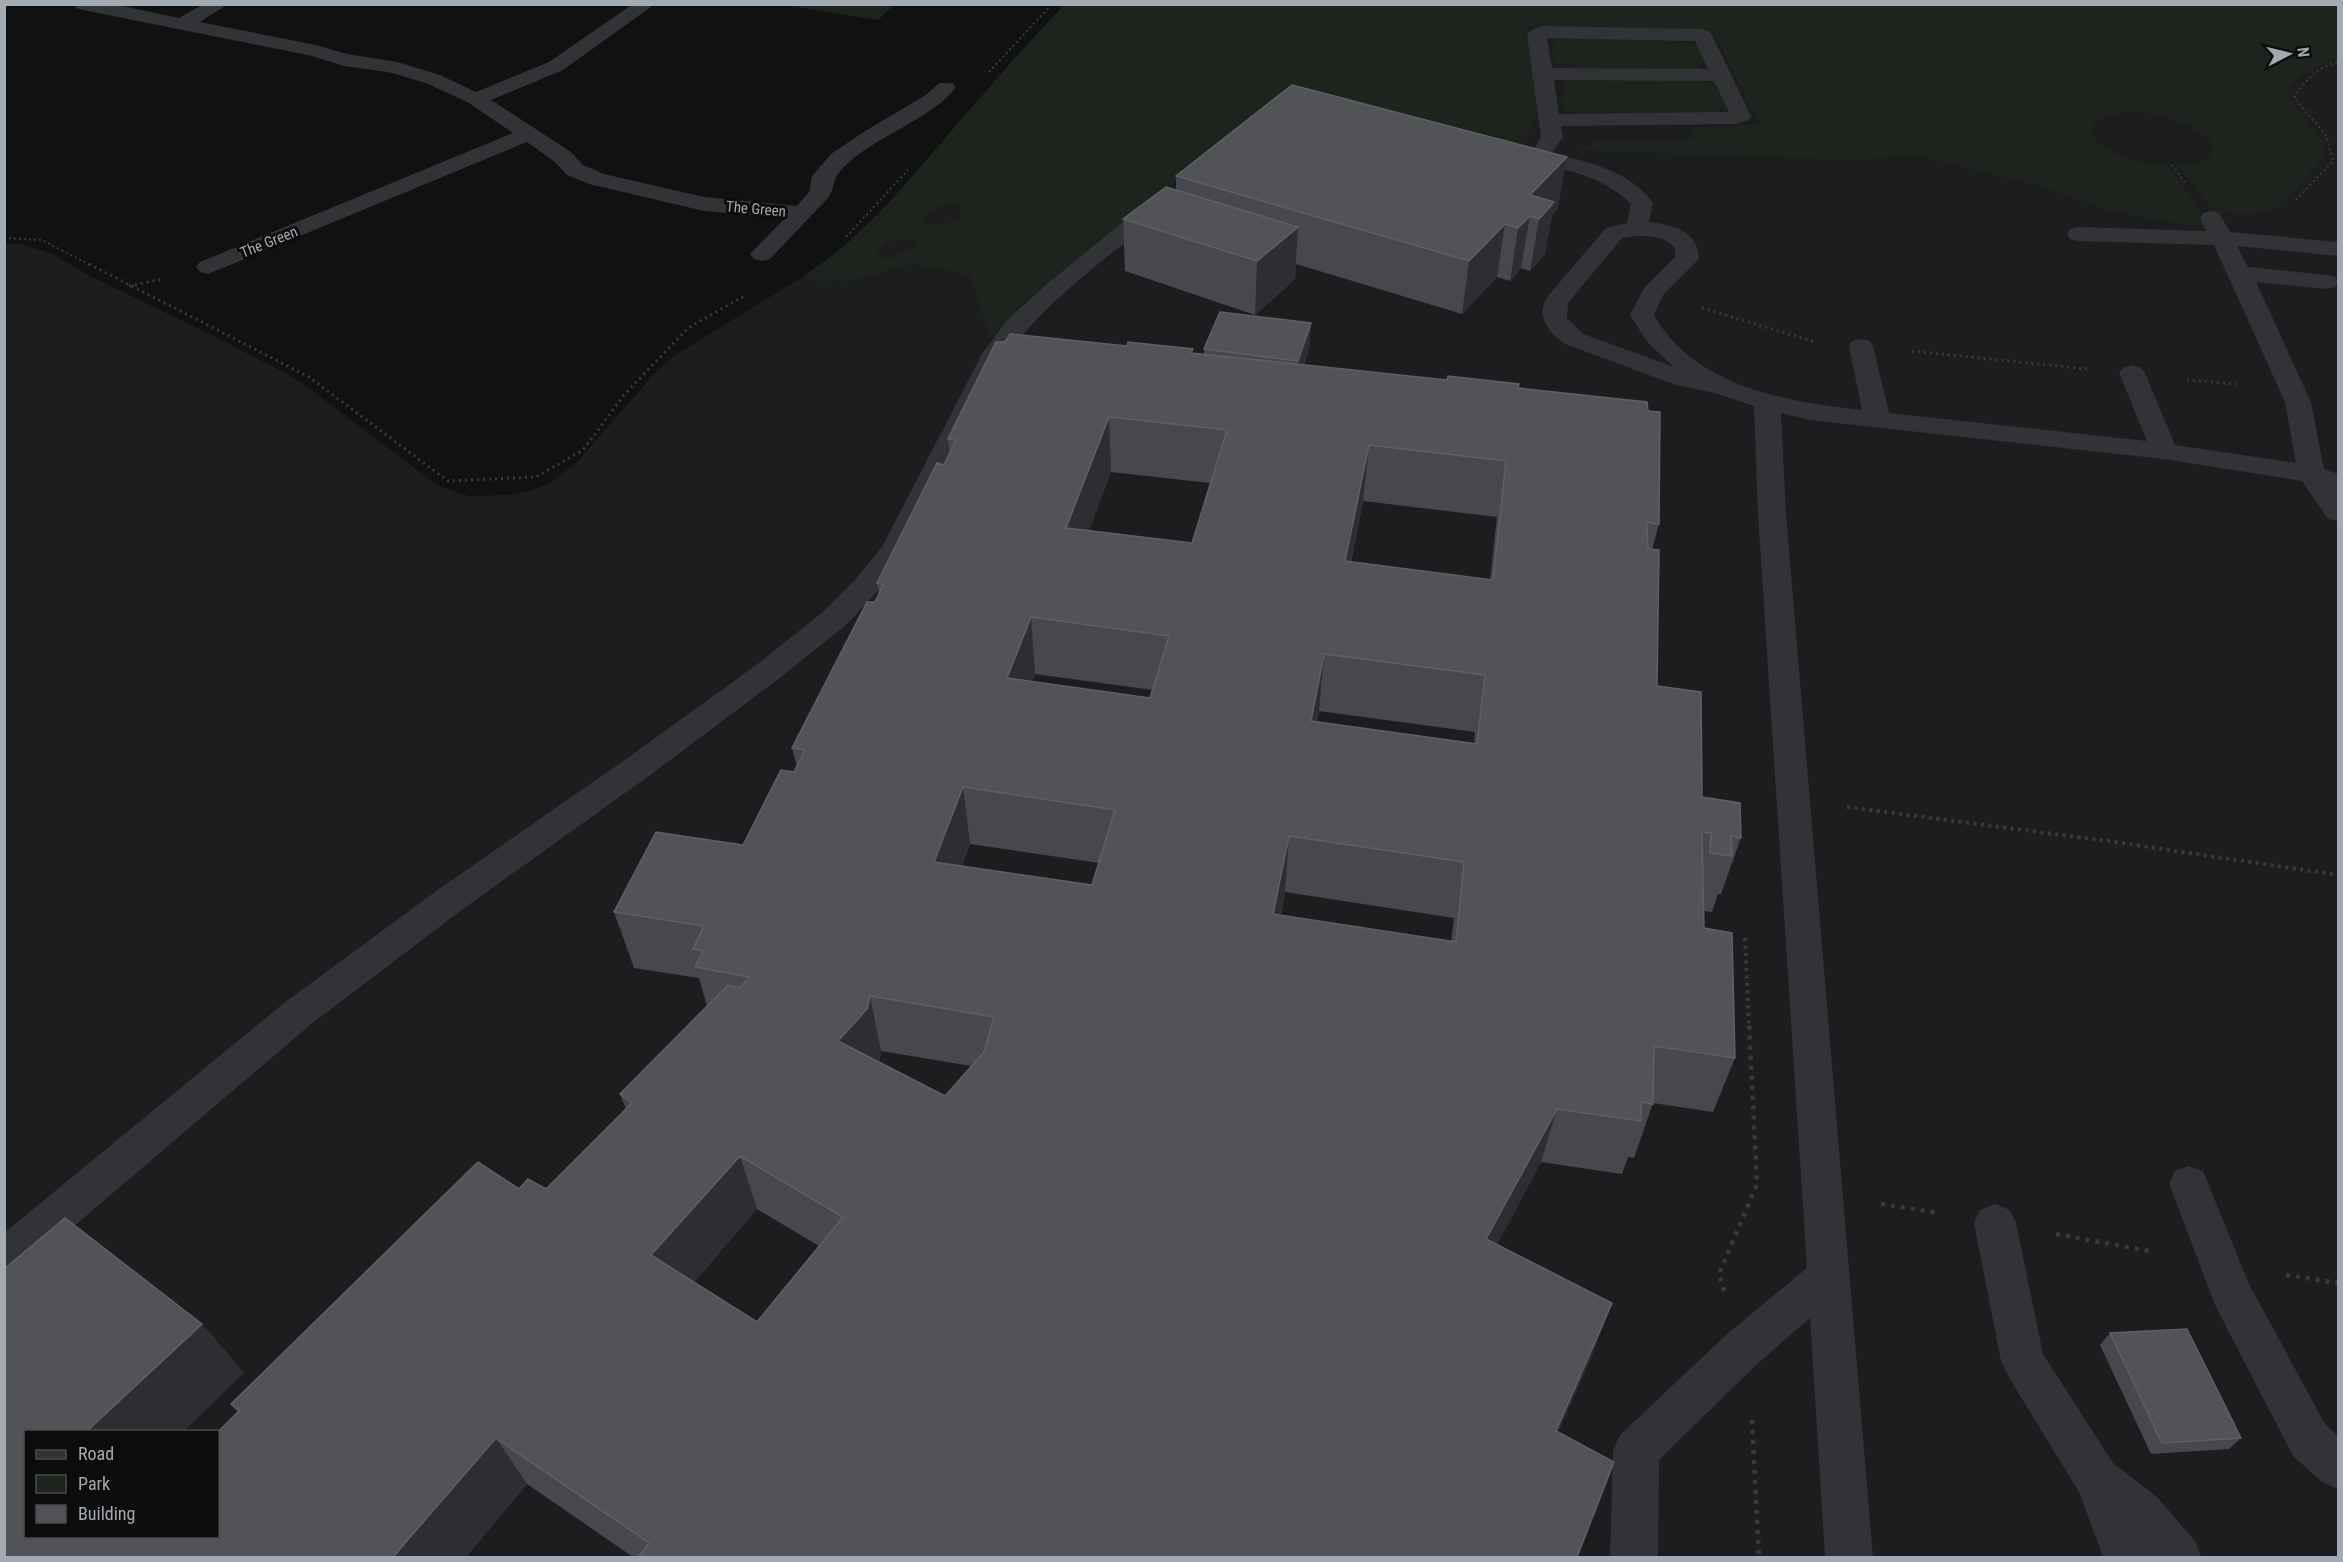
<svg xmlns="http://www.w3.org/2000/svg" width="2343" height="1562" font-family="'Roboto Condensed',sans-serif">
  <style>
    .built { fill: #1d1d1f; fill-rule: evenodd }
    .green { fill: #1d241d; fill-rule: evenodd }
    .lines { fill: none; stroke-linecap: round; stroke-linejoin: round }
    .path-far3 { stroke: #383a3d; stroke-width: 2; stroke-dasharray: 2 3; stroke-linecap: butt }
    .path-far2 { stroke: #383a3d; stroke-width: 3; stroke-dasharray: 2 4; stroke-linecap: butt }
    .path-far1 { stroke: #383a3d; stroke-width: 4; stroke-dasharray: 3 4.5; stroke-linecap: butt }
    .path { stroke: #383a3d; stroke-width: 4.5; stroke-dasharray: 4 6; stroke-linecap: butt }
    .minor { fill: #323337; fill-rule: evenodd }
    .wall { fill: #47484d; fill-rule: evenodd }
    .shaded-wall { fill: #2d2e31 }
    .building { fill: #515357; stroke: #5e6065; stroke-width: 1.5; fill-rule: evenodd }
    .labels { text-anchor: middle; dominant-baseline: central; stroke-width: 6; stroke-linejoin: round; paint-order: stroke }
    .far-street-label { font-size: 15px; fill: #a3aab1; stroke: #0c0c0d }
  </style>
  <rect width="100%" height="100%" fill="#111112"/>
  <path class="built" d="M1103,5h1235v1552h-2333l-1,-1314 17,1 29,9 42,24 116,56 79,41 22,14 129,98 31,10 39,-1 22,-4 19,-7 28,-22 77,-88 20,-18 149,-92 26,-21 34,-32 45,-53zM26,1432h192v104h-192z"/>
  <path class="green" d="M784,5l110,-1v1l-16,15z
    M1064,5h1274v54c-19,5 -46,17 -51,38l36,43 2,5v12l-47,50 -27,8 -36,-2 -37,-48c13,-1 27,0 34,-13l-2,-12c-28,-24 -79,-38 -114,-19l-6,12c14,24 52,30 77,32l36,48h-6l8,16 -95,-18 -69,-25 -123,-30 -71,4 -269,-10 18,-9 99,-3 -3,-9 1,-2 65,-3 -45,-94 -185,-4 -2,5 11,80 -7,19 -14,16 -300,4 -195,155 -31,35 -20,-65 -56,-11 -68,18 -9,-2 -16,2 -18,-6c51,-32 87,-74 125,-118 45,-52 89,-104 136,-153zM944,204l13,1 4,10c-12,9 -22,14 -37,5v-4zM911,239l7,2 -1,6 -14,4 -9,7 -16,-1 -1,-4c8,-13 20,-14 34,-14z
    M1555,36l119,2 2,4h13l2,3h6l9,17 -7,1 3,7 -124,-2 -1,-4h-14v3l-9,1 -2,-17z
    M1582,78l126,3 4,6 8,1 8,18 -9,2 3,6h-3l-153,-2 -4,-3 -1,-13 5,-14 16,-1z"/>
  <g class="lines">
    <path class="path-far3" d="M989,72l63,-68
      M2172,165l14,19
      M2296,200l37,-39 -7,-26 -32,-37c11,-18 23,-31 44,-36
      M846,237l62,-67
      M4,238l38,2 50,26"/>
    <path class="path-far2" d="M89,264l220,113 139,104 88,-4 47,-27 41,-55 64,-67 58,-33
      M129,286l34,-7
      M1702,308l113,34
      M1912,351l175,18
      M2187,380l49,4"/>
    <path class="path-far1" d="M1847,807l261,34 230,34
      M1745,938l4,87"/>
    <path class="path" d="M1881,1204l58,9
      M2056,1234l98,18
      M2286,1275l52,8
      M1724,1291l-5,-17 38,-90 -8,-160
      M1752,1420l7,138"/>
    <path class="minor" d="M74,4h39l66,14 25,-14h24l-28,18 116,23 31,9 50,8 43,13 36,17 73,-30 84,-58h22l-92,66 -72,30 80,52 12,13 21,9 100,23 93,9 12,-14 3,-16 19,-22 34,-23 61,-36 13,-12h14l3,4c-21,30 -82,50 -111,79 -15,14 -8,19 -17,32l-58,61 -8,2 -8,-2 -4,-5 35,-36 -81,-7 -115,-27 -22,-9 -12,-13 -28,-20 -319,132 -8,-2 -4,-5 4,-5 313,-129 -44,-30 -43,-20 -38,-11 -44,-6 -32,-10 -229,-46 -7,-2z
      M1542,26l160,3 7,2 3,4 39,81 -3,4 -12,4 -175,2 2,11 -11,16c36,9 79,18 101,50l-4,19c24,3 49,9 50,37l-36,36 -9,20c40,72 134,87 208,95l-13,-64 3,-5 9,-2 9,2 3,5 16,67 258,28 -28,-68 4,-5 9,-3 9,3 4,5 30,72 121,18 -11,-61 -71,-157 -136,-4 -8,-2 -3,-5 3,-5 8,-2 128,4 -6,-13 3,-5 8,-2 8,2 11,19 108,10v14l-101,-10 11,21 79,8 8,2 3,4 -3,6 -8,2 -71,-7 55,120 13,67 14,5v17h-1l1,30 -10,-2 -26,-38 -138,-22 -355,-39 -28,-7 5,101 87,1044h-48l-15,-240 -54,47 -97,95 -1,98h-48l3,-107 7,-16 106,-100 81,-67 -49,-754 -4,-108 -39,-13 -39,-8 -111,-41c-17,-11 -30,-29 -17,-48l58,-68 21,-5 4,-19c-31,-31 -75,-36 -116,-46l-3,-5 3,-5 8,-1 11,2 7,-12 -14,-102 3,-4zM1547,38l148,3 13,28 -156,-1zM1554,80l160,1 15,31 -170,2zM1635,236c15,0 30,0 40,12v9l-31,31 -14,27 18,28 26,24 -91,-33 -16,-16 1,-15 54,-65z
      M1158,198l8,2 3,5 -3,5c-55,45 -117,87 -159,145l-98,195 -34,44 -29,31 -65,52 -128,96 -190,136 -153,116 -291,248 -15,5v-45l280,-230 155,-114 190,-132 130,-94 65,-52 31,-31 27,-33 100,-193 26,-35 40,-36 102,-83z
      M2189,1166l14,5 46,113 76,140 13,12v53l-16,-7 -29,-26 -77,-149 -47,-123 6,-13z
      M1995,1204l15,6 6,13 27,131 70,109 44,34 38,44 7,17h-97l-3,-4 -23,-62 -71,-116 -7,-15 -27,-138 6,-13z"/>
  </g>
  <path class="wall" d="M1176,176l382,32 -6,7 -7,39 -15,17 -9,-3 -11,13 -13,-4 -35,37 -166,-50 -1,15 -40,36 -130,-44 -2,-52 53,-30z
    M1311,323l-2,25 -5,17 215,23 140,136 -7,26 5,136 45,111 39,41 -20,56h-3l-6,18 -8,-1v17l31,130 -22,54 -60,-9 -19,55 -6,-1 -6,17 -81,-12 -44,82 96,109 -35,79 19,125h-944l-106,-73 -61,73h-462l198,-233 42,49 -218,163h192l20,-124 -7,-8 288,-215h27l80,-80 -6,-15 87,-88 -8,-28 -65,-10 -20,-56 129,-67 54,-78 -5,-19 83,-146 4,-7 -2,-12 73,-130 -2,-14 245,-86 11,1v-5zM1111,472l99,11 -18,60 -103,-13zM1363,501l134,16 -7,63 -139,-18zM1035,674l118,16 -3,8 -118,-16zM1319,711l156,21 -1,11 -157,-21zM970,844l129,19 -7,22 -130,-19zM1285,892l169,26 -3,24 -170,-27zM881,1051l90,15 -26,30 -66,-34zM757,1209l62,37 -62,76 -63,-40z
    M2110,1333l131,105 -12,11 -78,5 -51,-109z"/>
  <path class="shaded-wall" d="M1567,157l-9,51 -6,7 -7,39 -15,17 9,-52 -9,-3 -9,52 -11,13 8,-53 12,-33z
    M1505,224l-8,53 -35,37 7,-53z
    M1298,227l-3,52 -40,36 2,-54z
    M1311,323l-2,25 -13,38 2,-25z
    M1109,417l2,55 -42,112 -3,-56z
    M1369,445l-6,56 -24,117 6,-57z
    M1031,617l4,57 -23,61 -5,-57z
    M1324,654l-5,57 -13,67 5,-57z
    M963,787l7,57 -28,74 -8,-56z
    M1289,836l-4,56 -15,78 3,-56z
    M870,996l11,55 -2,13 -41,-23z
    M1557,1109l-16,53 -68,128 13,-51z
    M740,1156l17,53 -84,97 -22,-51z
    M1612,1303l-19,50 -55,124 18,-46z
    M202,1324l42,49 -60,58h-97z
    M496,1438l31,46 -61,73h-73z"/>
  <path class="building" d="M1292,85l275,72 -37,38 24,7 -15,17 -9,-3 -12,12 -13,-4 -36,37 -293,-85z
    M1166,187l132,40 -41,34 -134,-42z
    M1220,312l91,11 -13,38 -94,-12z
    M1010,334l117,12 1,-4 65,7 -2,4 256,27 1,-4 71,8 -1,4 129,14 1,9 12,1 -1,112 -12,-2 1,27 11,1 -2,136 44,6 1,105 38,6 1,35 -10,-2 1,20 -22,-3 1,-20 -9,-1 2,96 28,5 3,125 -81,-12 -1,58 -12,-2v19l-84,-12 -71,130 126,64 -56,128 58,31 -37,95h-939l11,-14 -153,-105 -103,119h-389v-288l61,-51 137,106 -115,107h-61v105h192v-104l21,-21 -8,-7 247,-242 41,27 9,-10 18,10 86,-86 -12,-9 108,-109 12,3 9,-11 -54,-10 8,-16 -10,-2 11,-23 -90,-14 42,-80 87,13 38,-75 13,2 11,-22 -13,-2 75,-146h8l8,-17 -6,-2 60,-120 7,2 12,-25 -8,-1 48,-97h9zM1109,417l118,13 -35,113 -126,-15zM1369,445l137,16 -13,119 -148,-19zM1031,617l138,19 -19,62 -143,-20zM1324,654l161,21 -8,69 -166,-23zM963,787l152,23 -23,75 -158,-23zM1289,836l175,26 -8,80 -183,-28zM870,996l124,21 -10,35 -39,44 -107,-55 29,-32zM740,1156l103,61 -86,105 -106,-67z
    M2187,1329l54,109 -79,5 -52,-110z"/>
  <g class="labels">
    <g class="far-street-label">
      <text transform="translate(756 209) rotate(5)">The Green</text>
      <text transform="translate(269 242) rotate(-22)">The Green</text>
    </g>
  </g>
  <rect width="2343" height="1562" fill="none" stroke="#a3aab1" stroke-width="12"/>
  <rect x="24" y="1430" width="195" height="108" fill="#0c0c0d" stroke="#484b4f" stroke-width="1.5"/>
  <rect x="36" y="1450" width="30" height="9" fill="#323337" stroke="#484b4f" stroke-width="1.5"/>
  <text x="78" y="1460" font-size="18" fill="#a3aab1">Road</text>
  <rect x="36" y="1475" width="30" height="18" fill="#1d241d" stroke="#484b4f" stroke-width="1.5"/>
  <text x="78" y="1490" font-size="18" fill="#a3aab1">Park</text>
  <rect x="36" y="1505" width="30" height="18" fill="#515357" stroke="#484b4f" stroke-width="1.5"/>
  <text x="78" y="1520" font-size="18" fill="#a3aab1">Building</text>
  <g transform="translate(2289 54) rotate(83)" stroke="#0c0c0d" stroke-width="4.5" paint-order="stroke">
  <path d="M0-4.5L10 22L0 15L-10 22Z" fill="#a3aab1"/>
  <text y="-9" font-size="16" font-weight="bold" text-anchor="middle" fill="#a3aab1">N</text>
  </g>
</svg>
